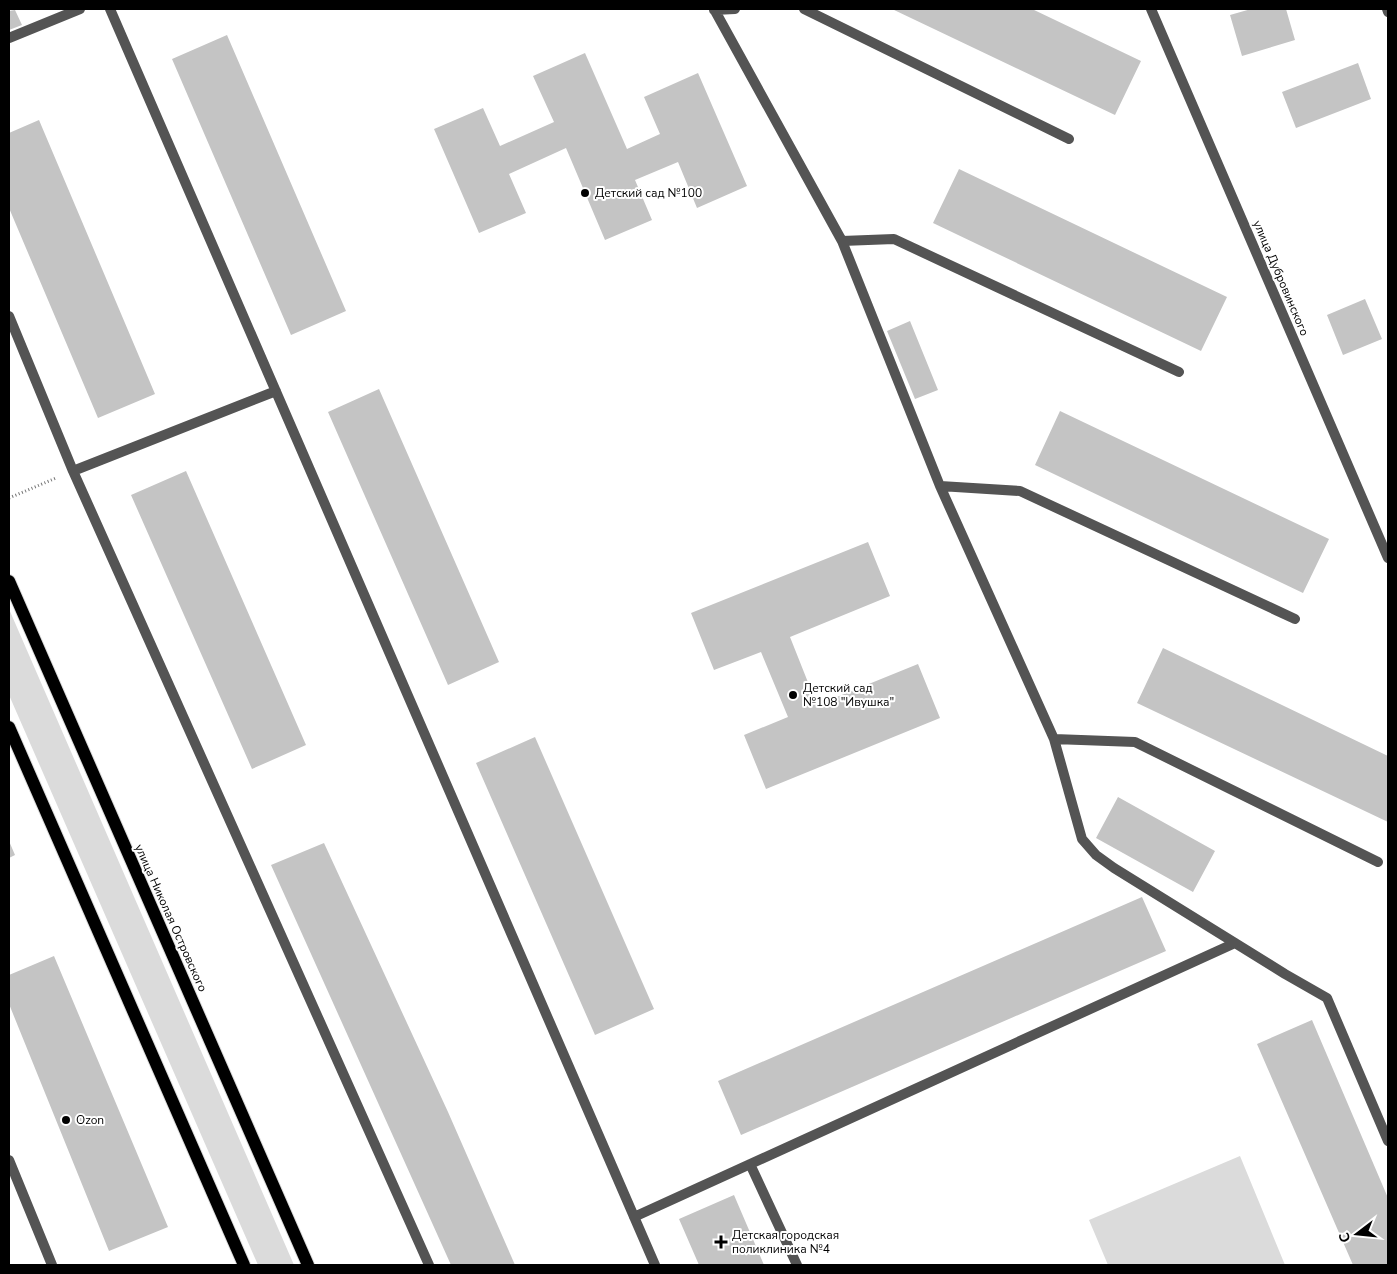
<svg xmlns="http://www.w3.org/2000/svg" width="1397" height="1274" font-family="'Nunito Sans',sans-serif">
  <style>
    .green { fill: #dbdbdb }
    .building { fill: #c4c4c4 }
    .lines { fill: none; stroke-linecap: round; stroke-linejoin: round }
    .primary-casing { stroke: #dbdbdb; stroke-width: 14 }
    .path { stroke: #767676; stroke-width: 3; stroke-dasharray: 1 2.5; stroke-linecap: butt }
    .service { stroke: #545454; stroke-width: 10 }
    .minor { stroke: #545454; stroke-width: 10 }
    .primary { stroke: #000; stroke-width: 12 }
    .poi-dot { fill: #000; stroke: #fff; stroke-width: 2 }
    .labels { text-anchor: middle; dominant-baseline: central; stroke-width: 4; stroke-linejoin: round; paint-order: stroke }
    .poi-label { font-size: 12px; fill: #000; stroke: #fff; text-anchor: start }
    .street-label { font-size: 12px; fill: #000; stroke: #fff }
  </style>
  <rect width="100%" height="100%" fill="#fff"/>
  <path class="green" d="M9,609l285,656h-36l-249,-570z
    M1240,1156l45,109h-177l-19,-45z"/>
  <path class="building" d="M892,9h140l109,52 -26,54z
    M1251,9h35l9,31 -53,16 -12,-41z
    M15,10l7,15 -13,5v-19z
    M227,35l119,276 -55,24 -119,-276z
    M585,53l42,96 33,-15 -16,-37 54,-24 49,113 -50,22 -19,-46 -43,18 17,40 -47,20 -39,-92 -57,26 17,39 -47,20 -45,-104 49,-21 17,38 54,-24 -21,-46z
    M1358,63l13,36 -75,29 -14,-36z
    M39,120l116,274 -57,24 -89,-210v-75z
    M959,169l268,128 -26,54 -268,-128z
    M1365,299l17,40 -39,16 -16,-40z
    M910,321l28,69 -23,9 -28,-68z
    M379,389l120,273 -51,23 -120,-273z
    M1060,411l269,128 -26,54 -268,-128z
    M186,471l120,274 -54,24 -121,-274z
    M868,542l22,54 -100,41 27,68 101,-41 22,54 -174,71 -22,-54 44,-18 -27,-65 -47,18 -23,-57z
    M1163,648l225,108v66l-251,-119z
    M535,737l119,272 -59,26 -119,-272z
    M1118,797l97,54 -22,41 -97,-54z
    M9,841l6,14 -6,3z
    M324,843l124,269 67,153h-64l-180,-400z
    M1142,897l24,54 -425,184 -23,-54z
    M54,956l114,271 -59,24 -100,-247v-29z
    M1312,1020l76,178v67h-35l-96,-221z
    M734,1195l30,70h-65l-20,-46z"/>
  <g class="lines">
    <g class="primary-casing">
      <path id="primary" d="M9,581l299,684
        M9,727l235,538"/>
    </g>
    <path class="path" d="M9,498l47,-20"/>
    <path class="service" d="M110,9l545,1256
      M714,9l128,232 98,245 114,253 28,100 14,16 18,13 171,106 42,24 61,143
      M804,9l265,130
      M714,10l21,-1
      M9,38l71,-29
      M842,241l52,-2 285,133
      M9,316l64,155 356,794
      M73,471l203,-80
      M940,486l80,5 275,128
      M1054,739l81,3 243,120
      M9,1160l43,105
      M750,1164l47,101
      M634,1217l601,-274"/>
    <path class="minor" d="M1151,9l237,549
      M1387,9l1,3"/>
    <use href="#primary" class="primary"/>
  </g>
  <g class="poi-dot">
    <circle cx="585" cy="193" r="5"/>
    <circle cx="793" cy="695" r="5"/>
    <circle cx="66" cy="1120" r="5"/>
    <path d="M718.5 1234.5h5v5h5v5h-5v5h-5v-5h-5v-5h5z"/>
  </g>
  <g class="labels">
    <g class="poi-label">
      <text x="595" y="193">Детский сад №100</text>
      <text x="803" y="688">Детский сад<tspan x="803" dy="14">№108 "Ивушка"</tspan></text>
      <text x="76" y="1120">Ozon</text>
      <text x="732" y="1235">Детская городская<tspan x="732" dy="14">поликлиника №4</tspan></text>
    </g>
    <g class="street-label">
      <text transform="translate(1281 278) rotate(67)">улица Дубровинского</text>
      <text transform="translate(171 918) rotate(66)">улица Николая Островского</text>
    </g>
  </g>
  <rect width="1397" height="1274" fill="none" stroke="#000000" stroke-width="20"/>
  <g transform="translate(1357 1234) rotate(254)" stroke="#ffffff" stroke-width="4" paint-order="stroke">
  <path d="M0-4L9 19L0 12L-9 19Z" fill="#000000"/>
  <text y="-8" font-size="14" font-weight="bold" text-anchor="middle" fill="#000000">С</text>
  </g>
</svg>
